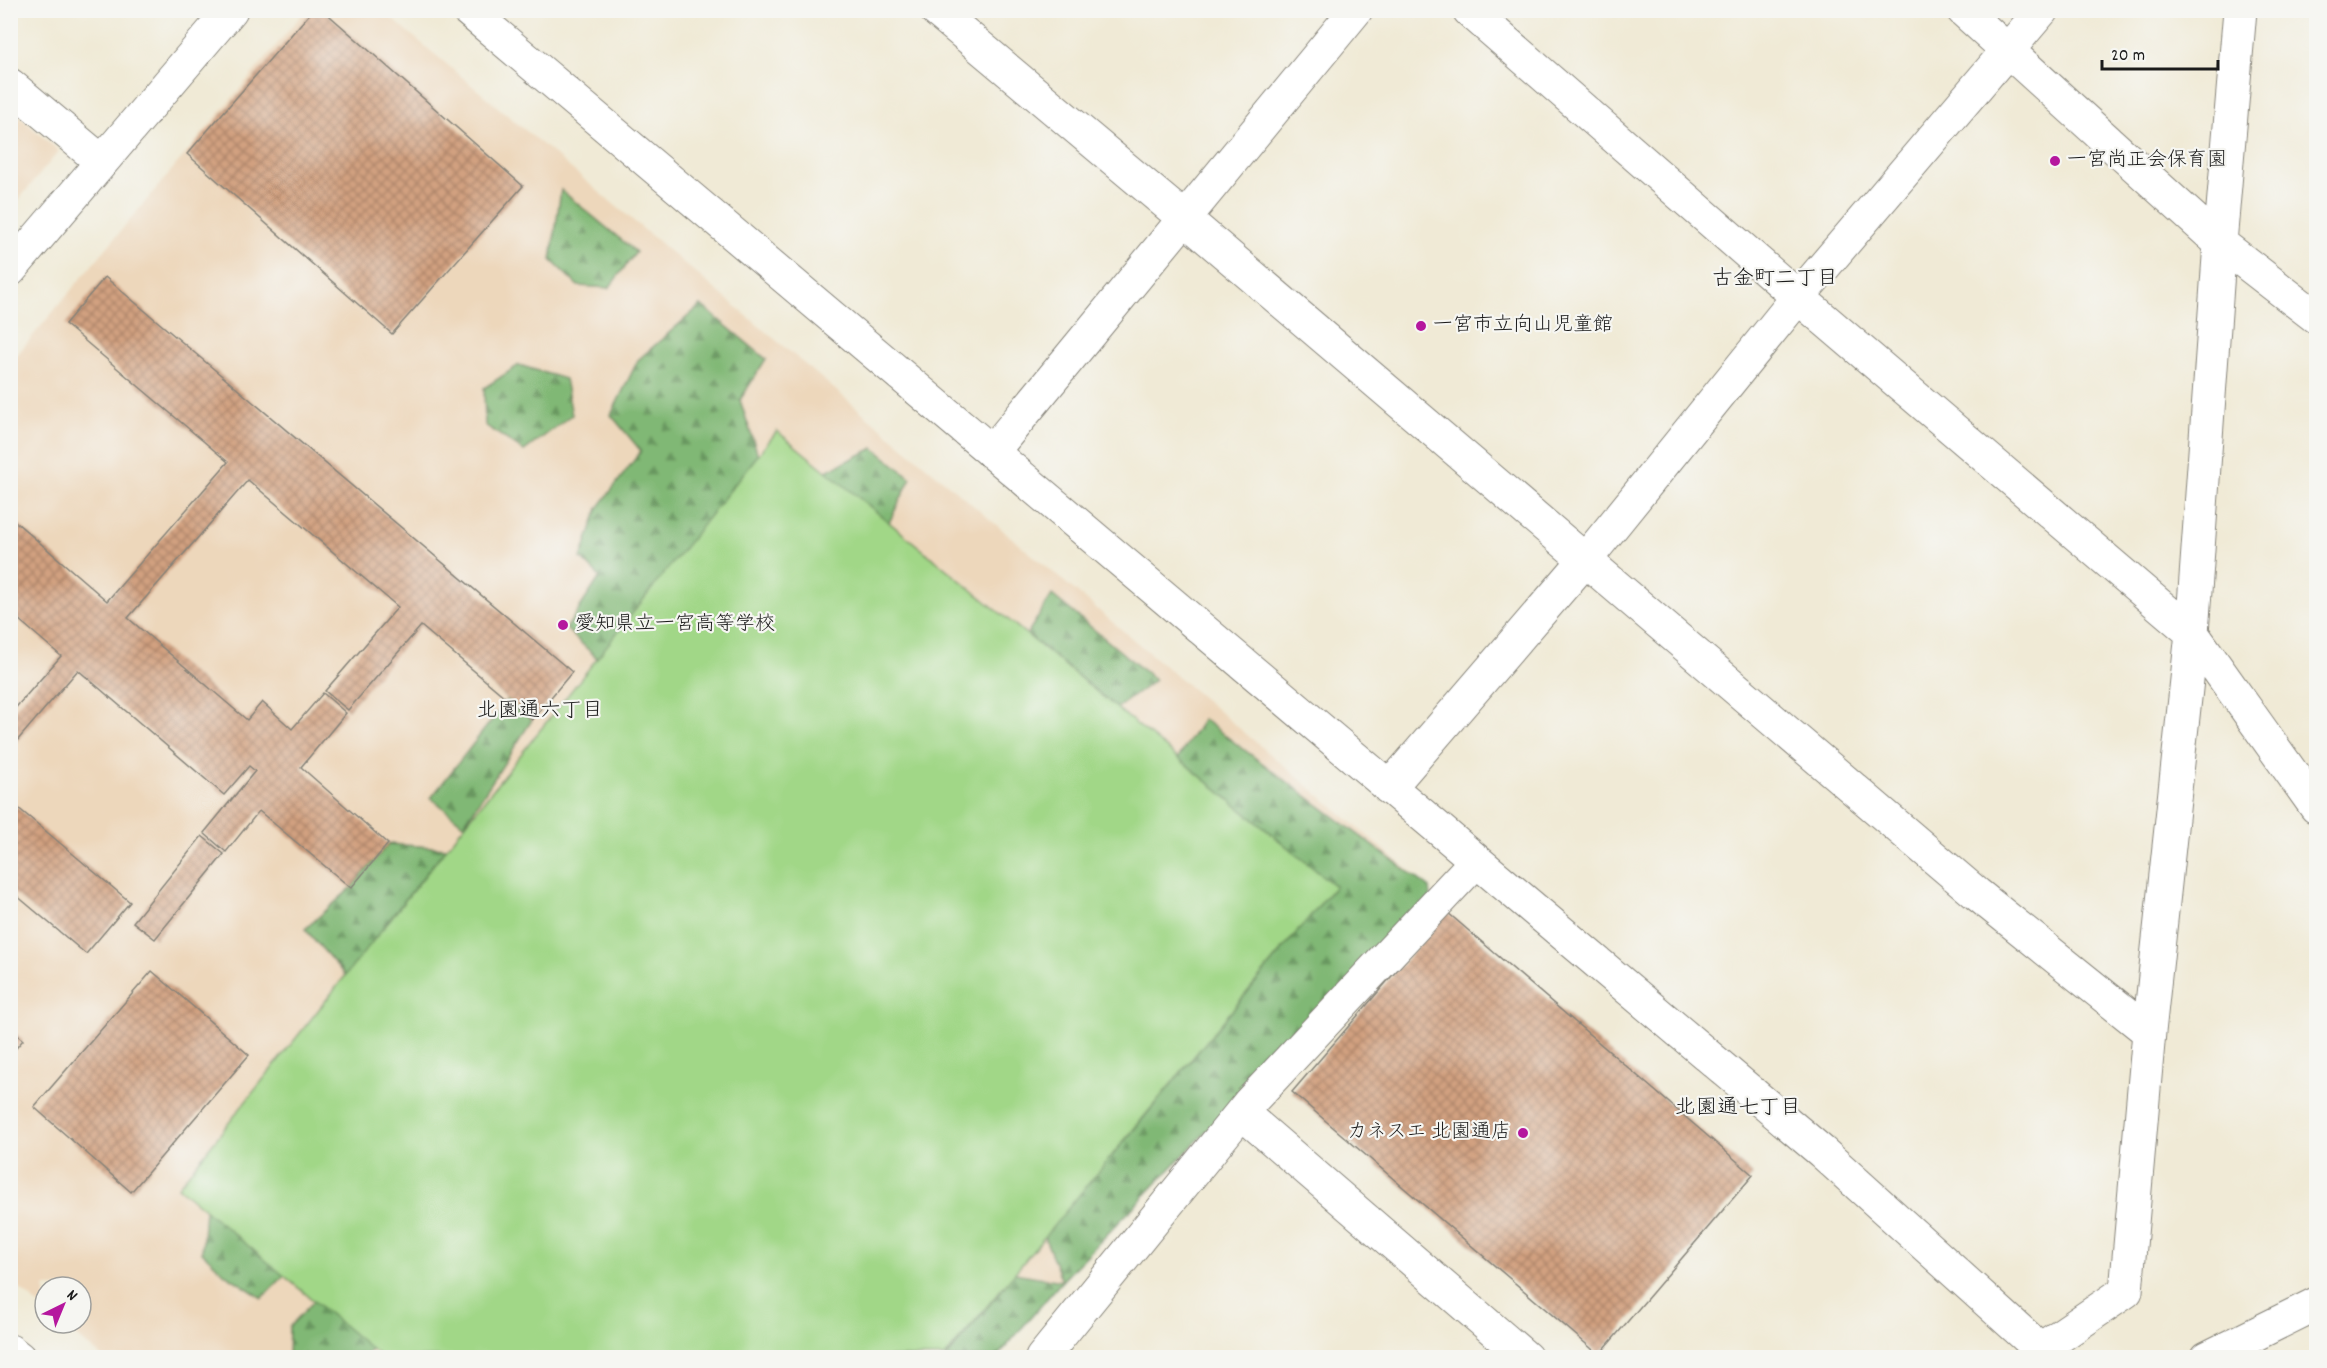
<svg xmlns="http://www.w3.org/2000/svg" width="2327" height="1368" font-family="Dekko,'Klee One',sans-serif">
  <style>
    .built { fill: #edd7bb }
    .forest { fill: url(#forest-firs); stroke: #4e6a48; stroke-width: 1.5 }
    .garden { fill: #a1d787; stroke: #5e7a52; stroke-width: 1.5 }
    .building { fill: url(#building-cross-hatch) }
    .lines { fill: none; stroke-linecap: round; stroke-linejoin: round }
    .minor-casing { stroke: #868379; stroke-width: 35 }
    .tertiary-casing { stroke: #868379; stroke-width: 35 }
    .minor { stroke: #fff; stroke-width: 33 }
    .tertiary { stroke: #fff; stroke-width: 33 }
    .poi-dot { fill: #b5179e; stroke: #f6f6f2; stroke-width: 2 }
    .labels { text-anchor: middle; dominant-baseline: central; stroke-width: 4.5; stroke-linejoin: round; paint-order: stroke }
    .poi-label { font-size: 20px; fill: #1c1c1c; stroke: #f6f6f2; text-anchor: start }
    .neighbourhood-label { font-size: 21px; fill: #1c1c1c; stroke: #f6f6f2 }
  </style>
  <defs>
    <pattern id="forest-firs" width="22" height="20" patternUnits="userSpaceOnUse" patternTransform="scale(1.5)"><rect width="22" height="20" fill="#80b874"/><path d="M5 1l3.5 6h-7zM16 11l3.5 6h-7z" fill="#68955e"/></pattern>
    <pattern id="building-cross-hatch" width="8" height="8" patternUnits="userSpaceOnUse" patternTransform="scale(1.5)"><rect width="8" height="8" fill="#d2a180"/><path d="M0 0l8 8M0 8l8-8" fill="none" stroke="#aa8268"/></pattern>
  </defs>
  <rect width="100%" height="100%" fill="#f6f6f2"/>
  <filter id="ink" filterUnits="userSpaceOnUse"><feTurbulence type="fractalNoise" baseFrequency=".0167" numOctaves="2"/><feDisplacementMap in="SourceGraphic" scale="12" xChannelSelector="R" yChannelSelector="G"/><feConvolveMatrix kernelMatrix="1 2 1 2 8 2 1 2 1" color-interpolation-filters="sRGB"/></filter>
  <filter id="wash" filterUnits="userSpaceOnUse"><feTurbulence type="fractalNoise" baseFrequency=".008" numOctaves="4" result="noise"/><feDisplacementMap in="SourceGraphic" scale="24" xChannelSelector="R" yChannelSelector="G"/><feGaussianBlur stdDeviation="1.35" result="paint"/><feColorMatrix in="noise" values="0 0 0 0 0 0 0 0 0 0 0 0 0 0 0 0 0 1.4 0 .05"/><feComposite in="paint" operator="in"/></filter>
  <g filter="url(#wash)">
    <rect width="100%" height="100%" fill="#f0ead6"/>
    <path class="built" d="M305,11h78l1047,877 1,11 -369,382 -65,76h-895l-41,-34h20v-36h-36v23l-34,-29v-919z
      M11,109l48,42 -48,58z"/>
    <path class="forest" d="M561,190l75,62 -27,36 -31,-2 -27,-26z
      M701,305l65,54 -26,41 18,55 -52,66 -64,141 -45,-4 -31,-29 34,-52 -19,-19 17,-50 43,-57 -30,-36 27,-55z
      M519,365l46,14 7,36 -48,36 -39,-26 -1,-37z
      M874,448l37,30 -35,71 -50,-78z
      M1052,595l103,85 -38,28 -90,-74z
      M508,699l24,21 -68,105 -33,-27z
      M1203,719l227,169 1,11 -369,382 -65,76 -51,1 69,-85 47,8 -17,-43 2,-55 66,-28 222,-269 -157,-128z
      M388,844l58,4 -64,81 4,50 -41,-4 -40,-46 46,-41z
      M205,1209l99,47 -42,42 -37,-24 -23,-22z
      M314,1301l47,5 10,43 -6,8 -77,1 1,-31z"/>
    <path class="garden" d="M777,431l558,455 -390,471h-564l-203,-170z"/>
    <g id="blocks">
      <path class="building" d="M313,10h10l200,176 -131,148 -205,-180z
        M105,277l467,395 -40,48 -111,-94 -73,84 -23,-19 73,-84 -150,-127 -120,138 119,102 15,-18 30,27 31,-36 23,20 -45,54 87,77 -37,44 -92,-77 -33,41 -22,-19 51,-62 -6,-5 -25,29 -146,-125 -68,79v-35l51,-58 -51,-44v-95l97,84 121,-139 -163,-138z
        M10,801l120,101 -44,52 -76,-64z
        M202,836l22,18 -69,85 -22,-17z
        M1447,912l306,263 -154,180 -307,-263z
        M152,971l97,84 -118,137 -97,-85z
        M10,1028l13,12 -13,15z"/>
    </g>
  </g>
  <g filter="url(#ink)">
    <use href="#blocks" fill-opacity="0" stroke="#868379" stroke-width="1.5"/>
    <g class="lines">
      <g class="minor-casing">
        <path id="minor" d="M936,10l248,208 793,676 172,138
          M1469,10l329,287 394,336 124,174
          M1963,10l257,233 96,74
          M10,85l91,76
          M992,452l364,-442
          M1389,788l197,-229 212,-262 244,-287
          M1242,1113l284,245
          M2041,1349l85,-58 23,-259 43,-399 28,-390 20,-233
          M10,1351l9,7
          M1042,1358l208,-256 226,-241
          M2207,1358l109,-54"/>
      </g>
      <g class="tertiary-casing">
        <path id="tertiary" d="M468,10l1354,1142 228,206
          M10,270l221,-260"/>
      </g>
      <use href="#minor" class="minor"/>
      <use href="#tertiary" class="tertiary"/>
    </g>
  </g>
  <g class="poi-dot">
    <circle cx="2055" cy="161" r="6"/>
    <circle cx="1421" cy="326" r="6"/>
    <circle cx="563" cy="625" r="6"/>
    <circle cx="1523" cy="1133" r="6"/>
  </g>
  <g class="labels">
    <g class="poi-label">
      <text x="2067" y="161">一宮尚正会保育園</text>
      <text x="1433" y="326">一宮市立向山児童館</text>
      <text x="575" y="625">愛知県立一宮高等学校</text>
      <text x="1511" y="1133" text-anchor="end">カネスエ 北園通店</text>
    </g>
    <g class="neighbourhood-label">
      <text x="1775" y="280">古金町二丁目</text>
      <text x="540" y="712">北園通六丁目</text>
      <text x="1738" y="1109">北園通七丁目</text>
    </g>
  </g>
  <rect width="2327" height="1368" fill="none" stroke="#f6f6f2" stroke-width="36"/>
  <g transform="translate(63 1305) rotate(43)"><circle r="28" fill="#f6f6f2" stroke="#9f9f9c" stroke-width="1.5"/>
  <path d="M0-4.5L10 22L0 15L-10 22Z" fill="#b5179e"/>
  <text y="-9" font-size="16" font-weight="bold" text-anchor="middle" fill="#1c1c1c">N</text>
  </g>
  <path d="M2102 60v9h116v-9" fill="none" stroke="#1c1c1c" stroke-width="3"/>
  <text x="2111" y="60" font-size="18" fill="#1c1c1c" stroke="#f6f6f2" stroke-width="4.5" paint-order="stroke">20 m</text>
</svg>
